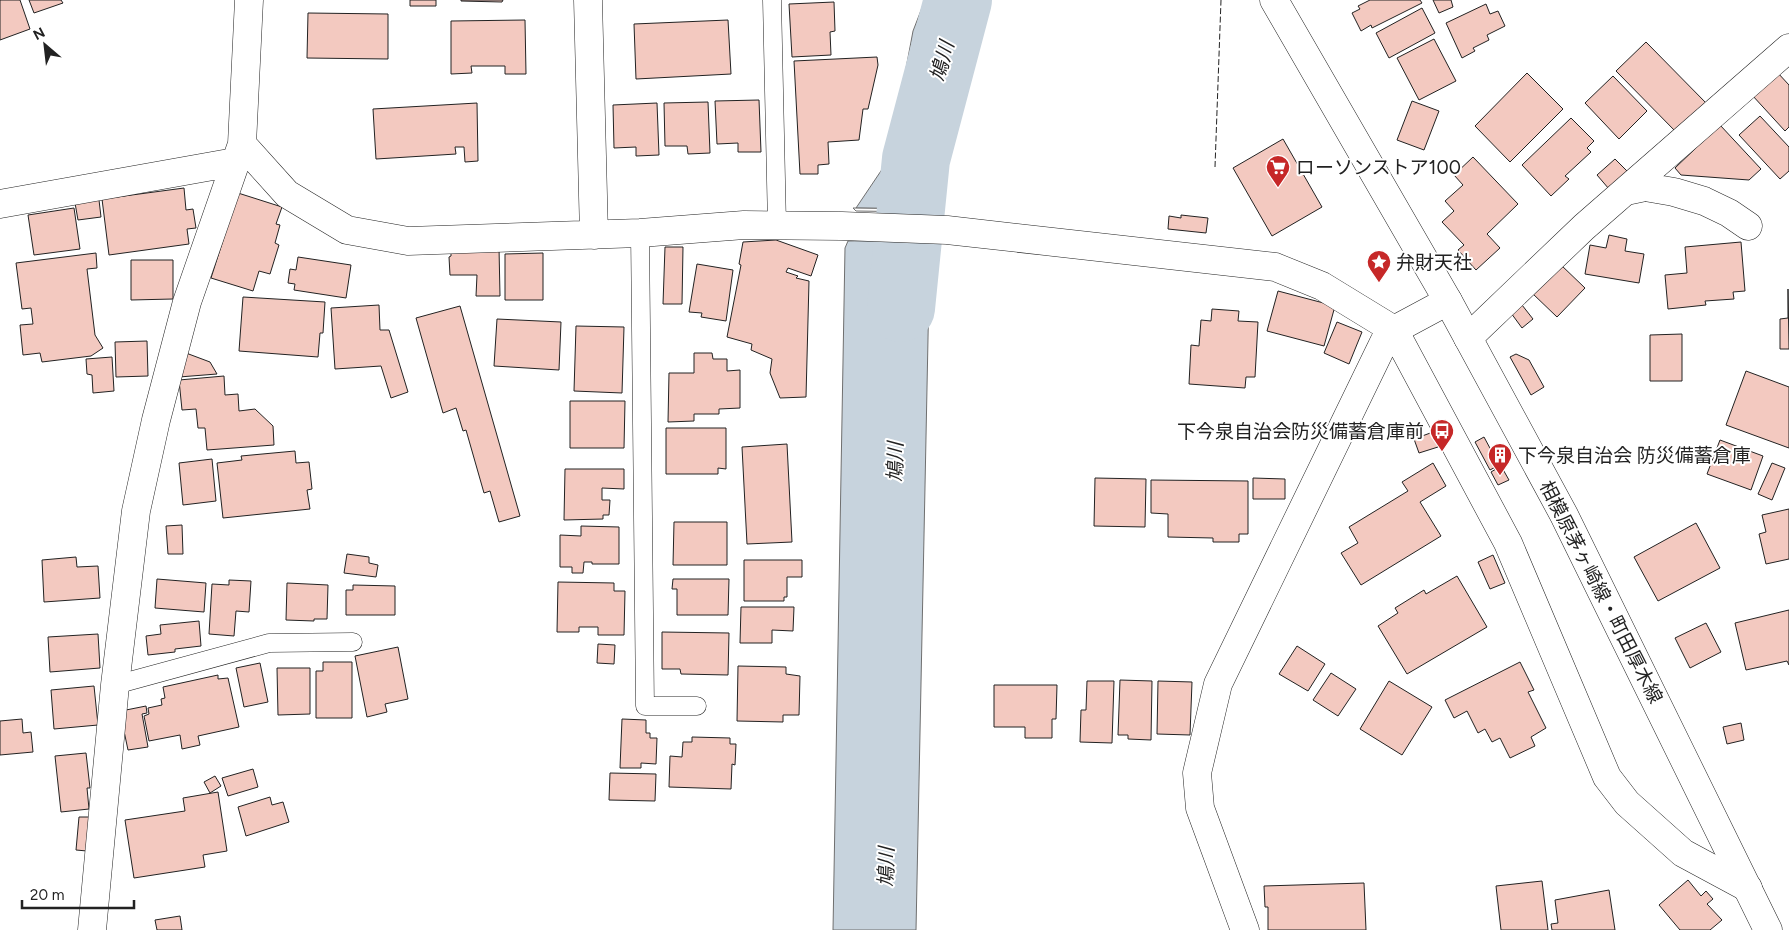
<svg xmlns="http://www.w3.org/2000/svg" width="1789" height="930" font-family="Figtree,'Noto Sans JP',sans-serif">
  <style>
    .water { fill: #c7d3dd; stroke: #6f6f6f }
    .pier { fill: #fff; stroke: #6f6f6f }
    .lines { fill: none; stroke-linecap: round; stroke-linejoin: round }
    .river { stroke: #c7d3dd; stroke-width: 68 }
    .building { fill: #f3c9c0; stroke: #222 }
    .service-casing { stroke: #222; stroke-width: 19 }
    .minor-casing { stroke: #222; stroke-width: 29 }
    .primary-casing { stroke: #222; stroke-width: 29 }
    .service { stroke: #fff; stroke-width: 18 }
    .minor { stroke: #fff; stroke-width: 28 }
    .primary { stroke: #fff; stroke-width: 28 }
    .fence { stroke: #222; stroke-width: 1; stroke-dasharray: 6 2.5; stroke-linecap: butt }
    .labels { text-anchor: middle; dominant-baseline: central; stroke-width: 4; stroke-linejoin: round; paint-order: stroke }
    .poi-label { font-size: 19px; fill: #222; stroke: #fff; text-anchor: start }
    .street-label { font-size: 19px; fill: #222; stroke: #fff }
    .water-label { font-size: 20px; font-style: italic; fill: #222; stroke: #fff }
  </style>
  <rect width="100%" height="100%" fill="#fff"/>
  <path class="water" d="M925,0h46l-15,44 -19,76 -10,89 -71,-1 33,-49 24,-128z
    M930,240l-14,690h-83l12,-682 3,-7z"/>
  <path class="pier" d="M853,208l74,1h3l-3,3 -71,-1z"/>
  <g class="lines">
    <path class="river" d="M901,308l15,-149 42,-159"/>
  </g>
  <path class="building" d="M0,0h20l10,29 -30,11z
    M29,0h32l2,3 -29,10z
    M410,0h26v6h-26z
    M461,0h42l-1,2 -41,-1z
    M1370,0h50l2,3 -50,25 -1,-3 -10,6 -9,-18 8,-4 -2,-3z
    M1433,0h18l2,7 -14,6z
    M834,2l1,29 -5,1 1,23 -39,2 -3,-53z
    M1486,4l4,10 8,-3 7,15 -18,9 2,5 -16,8 2,3 -13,7 -16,-35z
    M1422,8l13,25 -46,25 -13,-25z
    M308,13l80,1v45l-81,-1z
    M525,20l1,54h-21v-8h-34l1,7 -21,1v-53z
    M728,20l3,54 -95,5 -2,-55z
    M1434,39l22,42 -37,19 -22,-42z
    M1646,42l62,63 -30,29 -62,-63z
    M877,57l1,8 -10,44h-5l-4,31 -31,2 1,22 -11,1v9h-18l-6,-113z
    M1777,72l12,13v42l-4,4 -33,-36z
    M1527,73l36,36 -53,53 -35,-36z
    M1613,76l34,35 -28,28 -34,-36z
    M759,100l2,52h-23v-9l-21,1 -2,-43z
    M1412,101l27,10 -15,39 -27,-10z
    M708,102l2,51 -22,1 -1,-8h-22l-1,-43z
    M477,103l1,58 -13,1 -1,-15h-9l1,7 -80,5 -3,-50z
    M657,103l2,52 -23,1v-9l-22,1 -1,-43z
    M1760,116l29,31v24l-9,8 -41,-44z
    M1571,118l23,23 -7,7 4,4 -26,24 4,3 -18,17 -29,-31z
    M1720,125l41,44 -12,11 -68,-5 -6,-7z
    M1283,139l39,68 -50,29 -39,-68z
    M1473,157l45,47 -31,30 13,14 -24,22 -18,-20 6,-5 -22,-23 12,-11 -9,-10 18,-16 -9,-10z
    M1615,159l13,13 -19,17 -12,-14z
    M184,188l2,22 7,-1 3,19 -9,1 2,15 -80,11 -7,-56z
    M238,193l44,14 -6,17 4,1 -5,18 4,2 -9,29 -11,-3 -6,20 -42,-13z
    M99,200l2,17 -23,3 -3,-17z
    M74,208l6,41 -46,6 -6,-40z
    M1181,215l27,3 -2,15 -38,-4 1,-13 12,2z
    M1609,235l18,4 -2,12 19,3 -5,29 -54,-9 5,-29 16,3z
    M776,240l42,15 -7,21 -23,-8 -2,4 12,4 -2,2 13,3 -3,116 -26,1 -10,-25 2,-14 -21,-9 1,-6 -25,-7 14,-72 -2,-1 4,-22z
    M1741,242l4,49 -12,1 1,7 -29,2 1,4 -38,4 -3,-34 22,-2 -2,-26z
    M451,247h48l1,49h-24l1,-21h-27l-1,-18 2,-1z
    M665,247h18l-1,57h-19z
    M96,253l1,15 -10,1 8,66 8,13 -12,8 -49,6 -2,-9 -17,2 -3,-30 13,-1 -2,-16 -9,1 -6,-46z
    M543,253v47h-38v-46z
    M298,257l53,8 -5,33 -52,-8 1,-6 -7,-1 2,-14 6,1z
    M131,260h42v39l-42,1z
    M697,264l36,6 -7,51 -25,-4 1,-4 -13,-1z
    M1560,264l25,24 -28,29 -25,-24z
    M1788,289l1,60h-9v-30l8,-1z
    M1278,291l57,15 -11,40 -57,-15z
    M243,297l82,5 -2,31h-3l-2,24 -79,-6z
    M379,305l1,25h9l19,62 -17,6 -10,-32 -46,3 -4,-61z
    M1522,305l11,14 -11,9 -11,-15z
    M460,306l60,210 -21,6 -9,-31 -6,2 -18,-63 -3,1 -7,-23 -13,5 -27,-95z
    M1212,309l27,2 -1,10 20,1 -3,55h-9l-1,11 -56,-4 2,-39 8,1 2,-26 10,1z
    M497,319l64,3 -2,48 -65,-4z
    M1337,322l25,10 -13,32 -25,-11z
    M576,326l48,1 -2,66 -48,-2z
    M1682,334v47h-32v-46z
    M147,341l1,35 -32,1 -1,-35z
    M186,353l24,9 7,12 -38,3z
    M694,353h18l1,6h14v12l13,-1v38l-21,1v5h-25v7l-26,1 1,-49h25z
    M1516,354l13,6 15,27 -13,8 -21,-38z
    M112,357l2,34 -21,2 -1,-18 -5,-1 -1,-15z
    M1746,371l43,16v61l-63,-23z
    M224,376l1,19 13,-1 1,17 16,-2 18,17 1,19 -67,5 -2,-22h-7l-2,-19 -14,1 -3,-30z
    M570,401h55l-1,47h-54z
    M666,428h60v41l-8,-1v6h-52z
    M1433,432l5,15 -19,6 -5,-14z
    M1484,437l15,28 -9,5 -15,-28z
    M1720,440l43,16 -12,34 -44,-16z
    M787,444l5,98 -45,2 -5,-97z
    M295,451l1,12 13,-1 3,27 -5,1 3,19 -87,9 -6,-55 25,-3 -1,-4z
    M212,459l4,42 -33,4 -4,-42z
    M1433,463l13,23 -26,16 21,34 -80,49 -20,-32 17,-10 -9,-16 59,-36 -6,-9z
    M1772,463l13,5 -13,32 -14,-6z
    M1501,466l8,14 -11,5 -7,-13z
    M565,469h59v20l-22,-1v12h8l-1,15h-6v4l-39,1z
    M1095,478l51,1 -1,48 -51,-1z
    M1253,478l32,1v20h-32z
    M1151,480l97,1v53h-9v8h-26v-4l-45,-1v-23l-17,-1z
    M1789,509v50l-23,5 -7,-30 7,-2 -4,-17z
    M674,522h53v43h-54z
    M1696,523l24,45 -62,33 -24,-44z
    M182,525l1,29h-15l-2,-28z
    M581,526l38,1v37h-27v-2h-8l-1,11h-11v-6h-12v-32l21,1z
    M347,554l22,3v6l9,2 -2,12 -32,-4z
    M1493,555l12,28 -15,6 -12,-27z
    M76,557l1,10 21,-1 2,32 -56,4 -2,-42z
    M744,560h58v17h-15v20h-3v4h-40z
    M1457,576l30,51 -80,47 -29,-48 20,-13 -3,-5 29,-18 2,4z
    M157,579l49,4 -2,29 -49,-4z
    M673,579h56l-1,36h-51v-26h-5z
    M229,580l22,1 -2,31 -13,-1 -2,25 -25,-2 3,-50 17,1z
    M558,582l56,1v8h11l-1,44h-26v-8h-19v5h-22z
    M287,583l41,2 -1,34h-13v2l-28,-1z
    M353,585l42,1v29h-49v-25h7z
    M741,607h53l-1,24 -21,-1v13h-32z
    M1789,610v55l-2,-4 -41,9 -11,-47z
    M199,621l2,25 -26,3v3l-27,3 -2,-19 15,-2 -1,-9z
    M1706,623l15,29 -31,16 -15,-30z
    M662,632l67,1 -1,42 -47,-1 -1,-5h-18z
    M98,634l2,34 -50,4 -2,-35z
    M598,644l17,1 -1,19 -17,-1z
    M1297,646l28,18 -17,27 -29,-17z
    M398,647l10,52 -23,5 2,8 -20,5 -12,-61z
    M323,662h29v56h-36v-47h7z
    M1520,662l14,28 -6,2 18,36 -15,9 4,9 -25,12 -10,-20 -8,4 -7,-13 -7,4 -11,-22 -13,7 -9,-18z
    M260,663l8,39 -24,5 -8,-39z
    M738,666l48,1v7l14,2 -1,39h-16v7l-46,-1z
    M277,668h33v46l-32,1z
    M1331,673l25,16 -18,27 -25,-16z
    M218,675v4l10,-1 11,49 -41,9 2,9 -18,4 -2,-14 -31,6 -5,-25 5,-2 -1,-6 14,-3 -1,-6 4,-1 -2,-11z
    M1120,680l32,1 -1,59 -23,-1v-4h-10z
    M1087,681h27l-2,62 -32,-1 1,-32h5z
    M1158,681l34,1 -2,53 -33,-1z
    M1389,681l43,26 -30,48 -42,-26z
    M994,685h63l-1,34h-4v19h-27v-11h-31z
    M94,686l4,39 -44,4 -3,-39z
    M146,706l1,7 -5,1 6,33 -20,3 -4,-19 2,-21z
    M22,719l1,14 8,-1 2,20 -33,3v-34z
    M622,719l24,1v13h4v5h7l-1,26 -15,-1v5h-21z
    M1741,723l3,17 -17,4 -4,-17z
    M692,737l38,1v6h6l-1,21 -3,-1 -1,25 -62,-2 1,-31 12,1 1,-15h9z
    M86,753l4,35h-3l2,21 -28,3 -6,-56z
    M253,769l5,18 -30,9 -6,-18z
    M610,773l46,1 -1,27 -46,-1z
    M215,776l6,10 -11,7 -6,-11z
    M218,792l9,59 -24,4 2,12 -71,11 -9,-58 60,-9 -2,-13z
    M270,797l2,8 11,-3 6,20 -43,14 -8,-29z
    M79,817h11l-3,34 -11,-1z
    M1688,880l13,16 5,-5 7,8 -6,5 15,16 -12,10h-30l-21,-25z
    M1542,881l6,49h-47l-5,-44z
    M1364,883l2,47h-98v-23h-3l-1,-21z
    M1609,890l6,40h-63l-1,-6 7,-1 -3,-23z
    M180,916l2,14h-25l-2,-10z"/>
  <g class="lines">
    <g class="service-casing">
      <path id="service" d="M772,0l5,225
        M640,233l5,473h52
        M115,685l154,-42 84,-1"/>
    </g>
    <g class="minor-casing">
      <path id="minor" d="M249,0l-7,144 45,50 60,36 61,11 232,-8 104,-8 98,1 105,4 328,37 47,19 72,44 114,213 99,234 20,26 56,50 65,35
        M588,0l6,235
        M1626,191l19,-4 29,5 30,9 25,12 19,13
        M0,204l235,-42
        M1468,338l116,-111 205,-179
        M92,930l23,-245 21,-174 20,-91 31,-118 55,-158
        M1245,930l-45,-122 -3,-35 21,-89 166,-342 10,-12 54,-29"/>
    </g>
    <g class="primary-casing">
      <path id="primary" d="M1274,0l174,301 116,214 204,415"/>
    </g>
    <use href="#service" class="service"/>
    <use href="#minor" class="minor"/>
    <use href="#primary" class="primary"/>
    <path class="fence" d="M1215,167l6,-167"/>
  </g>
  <defs>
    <g id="supermarket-pin" transform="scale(1.25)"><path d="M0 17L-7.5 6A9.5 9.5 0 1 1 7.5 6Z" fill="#c62828" stroke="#fff"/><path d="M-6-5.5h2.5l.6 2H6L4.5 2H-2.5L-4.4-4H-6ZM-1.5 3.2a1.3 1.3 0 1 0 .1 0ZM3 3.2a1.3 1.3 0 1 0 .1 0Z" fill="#fff"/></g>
    <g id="sight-pin" transform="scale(1.25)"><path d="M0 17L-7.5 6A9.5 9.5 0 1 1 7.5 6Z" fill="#c62828" stroke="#fff"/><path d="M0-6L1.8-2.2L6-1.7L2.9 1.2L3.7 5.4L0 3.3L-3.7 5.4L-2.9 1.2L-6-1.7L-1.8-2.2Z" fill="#fff"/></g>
    <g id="bus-pin" transform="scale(1.25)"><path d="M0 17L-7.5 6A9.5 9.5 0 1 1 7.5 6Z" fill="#c62828" stroke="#fff"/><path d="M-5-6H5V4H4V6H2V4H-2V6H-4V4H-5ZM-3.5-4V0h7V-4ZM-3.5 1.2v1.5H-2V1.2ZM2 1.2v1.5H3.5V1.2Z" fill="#fff"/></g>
    <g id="building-pin" transform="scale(1.25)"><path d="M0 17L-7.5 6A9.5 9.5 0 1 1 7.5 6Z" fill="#c62828" stroke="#fff"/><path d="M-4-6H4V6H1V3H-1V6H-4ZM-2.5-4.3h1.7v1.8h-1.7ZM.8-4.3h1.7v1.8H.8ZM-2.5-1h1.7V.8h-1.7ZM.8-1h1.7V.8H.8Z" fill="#fff"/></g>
  </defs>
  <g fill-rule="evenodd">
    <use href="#supermarket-pin" x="1278" y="167"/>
    <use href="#sight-pin" x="1379" y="262"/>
    <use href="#bus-pin" x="1442" y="431"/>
    <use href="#building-pin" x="1500" y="455"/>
  </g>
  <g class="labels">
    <g class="poi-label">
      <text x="1296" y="167">ローソンストア100</text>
      <text x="1396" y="262">弁財天社</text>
      <text x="1424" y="431" text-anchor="end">下今泉自治会防災備蓄倉庫前</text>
      <text x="1518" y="455">下今泉自治会 防災備蓄倉庫</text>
    </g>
    <g class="street-label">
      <text transform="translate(1601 592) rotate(63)">相模原茅ヶ崎線・町田厚木線</text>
    </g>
    <g class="water-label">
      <text transform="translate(942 61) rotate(-75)">鳩川</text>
      <text transform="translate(895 462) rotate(-89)">鳩川</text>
      <text transform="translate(886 867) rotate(-89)">鳩川</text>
    </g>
  </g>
  <g transform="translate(45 45) rotate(332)" stroke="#ffffff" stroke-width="4" paint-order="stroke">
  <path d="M0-4L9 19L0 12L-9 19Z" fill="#222222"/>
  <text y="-8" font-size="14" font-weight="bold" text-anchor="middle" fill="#222222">N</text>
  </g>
  <path d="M22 900v8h112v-8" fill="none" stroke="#222222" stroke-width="2.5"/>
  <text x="30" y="900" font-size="15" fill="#222222" stroke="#ffffff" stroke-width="4" paint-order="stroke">20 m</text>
</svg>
